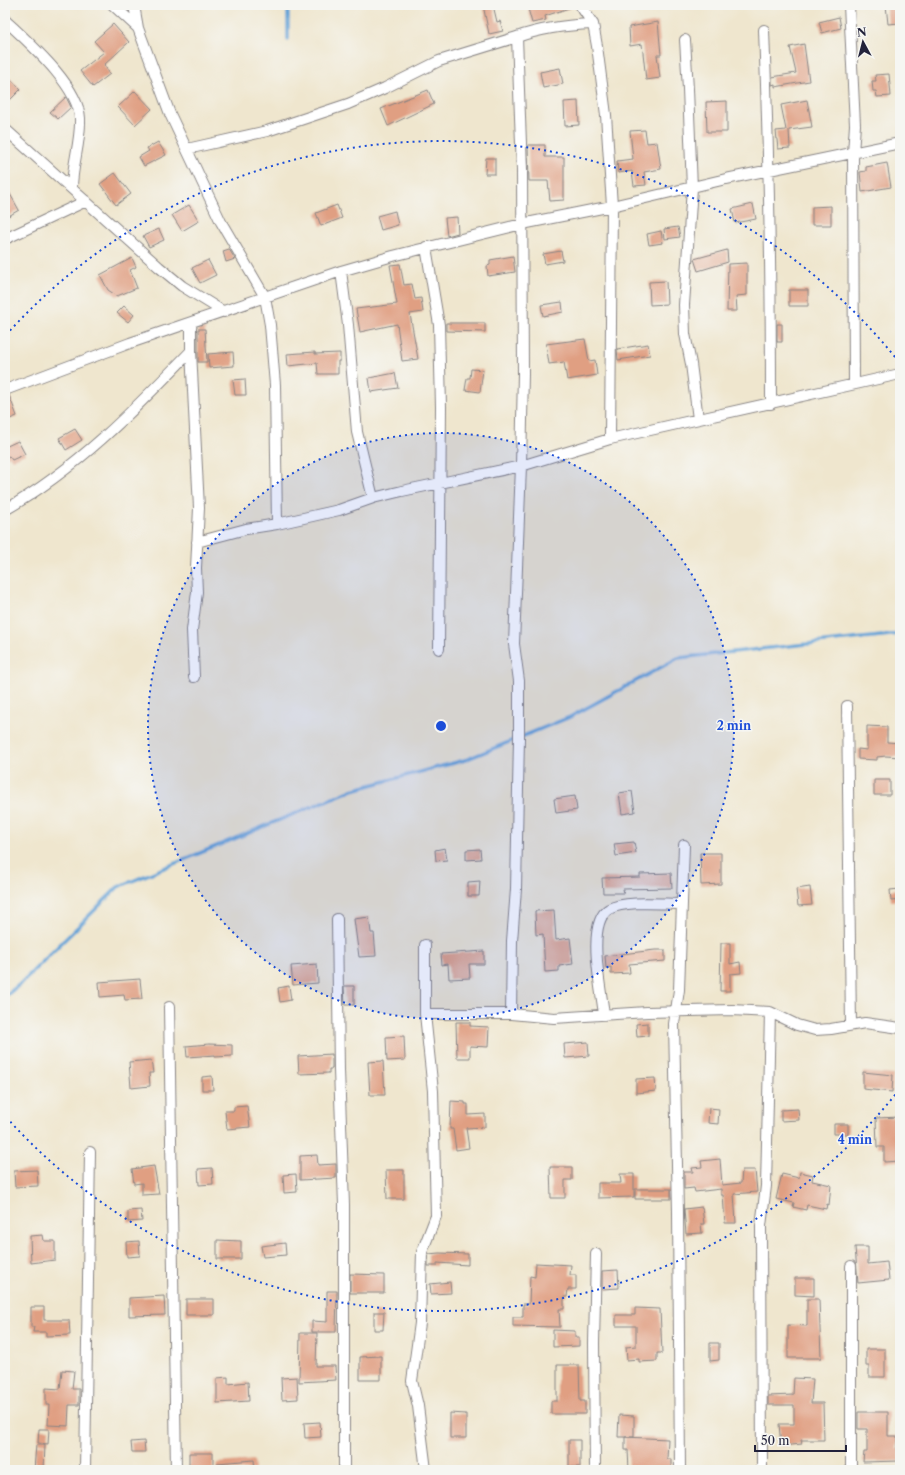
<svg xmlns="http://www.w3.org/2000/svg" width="905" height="1475" font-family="'Libre Caslon Text',serif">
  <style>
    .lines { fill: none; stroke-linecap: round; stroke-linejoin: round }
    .stream { stroke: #65a3d7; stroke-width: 3.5 }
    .building { fill: #e09f82 }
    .minor-casing { stroke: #888484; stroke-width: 12 }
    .minor { stroke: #fff; stroke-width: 10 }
    .ring { fill: none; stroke: #1d4ed8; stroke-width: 2; stroke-dasharray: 2 4 }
    .centre { fill: #1d4ed8; stroke: #f6f6f2; stroke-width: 2 }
    .ring-label { font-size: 12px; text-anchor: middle; font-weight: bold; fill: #1d4ed8; stroke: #f6f6f2; stroke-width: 3; stroke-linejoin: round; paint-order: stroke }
  </style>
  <rect width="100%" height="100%" fill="#f6f6f2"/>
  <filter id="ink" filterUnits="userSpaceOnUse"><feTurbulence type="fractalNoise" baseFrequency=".025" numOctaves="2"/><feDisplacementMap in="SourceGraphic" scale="8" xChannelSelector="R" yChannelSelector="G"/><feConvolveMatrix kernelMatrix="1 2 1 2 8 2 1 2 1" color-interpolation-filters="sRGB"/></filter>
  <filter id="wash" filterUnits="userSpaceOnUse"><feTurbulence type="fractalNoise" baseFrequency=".012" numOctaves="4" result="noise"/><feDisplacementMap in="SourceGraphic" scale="16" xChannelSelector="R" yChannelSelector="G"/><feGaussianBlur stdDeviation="0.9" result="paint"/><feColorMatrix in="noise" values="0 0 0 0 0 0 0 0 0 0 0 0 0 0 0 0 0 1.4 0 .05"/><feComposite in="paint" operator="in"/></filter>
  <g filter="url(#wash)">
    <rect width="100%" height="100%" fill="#efe6ce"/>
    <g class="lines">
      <path class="stream" d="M288,39v-34
        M5,996l14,-11 99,-98 234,-97 113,-30 105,-43 108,-59 222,-24"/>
    </g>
    <g id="blocks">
      <path class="building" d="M483,5h10l4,17 3,-1 3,10 -14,3z
        M527,5h45v2l-27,9 1,4 -14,3z
        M886,5h13l1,18 -12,1z
        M839,17l2,11 -19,5 -3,-11z
        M658,22l3,33h-4l3,23 -14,2 -4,-36 -12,2 -1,-19z
        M113,24l16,18 -25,23 6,9 -17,13 -13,-16 24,-19 -10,-11z
        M804,44l5,37 -34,6v-3l-3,1v-8l24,-4 -6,-26z
        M560,68l3,16 -20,4 -3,-16z
        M5,74l16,15 -11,11 -5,-6z
        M889,74l2,22 -14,1 -1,-6h-3l-1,-10h4l-1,-6z
        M428,90l6,14 -46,22 -7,-17z
        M135,91l17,18 -17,16 -17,-18z
        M66,97l5,10 -13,12 -8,-7z
        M807,100l5,27 -23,3 1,18 -12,1 -2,-18 10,-1 -5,-25z
        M578,101l1,24 -14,1 -1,-24z
        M727,101v31h-20l-1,-30z
        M645,130l2,13 10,-1 4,27 -17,3 2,13 -12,1 -2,-15 -14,2 -1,-12 16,-2 -3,-28z
        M158,142l8,13 -22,11 -5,-9 10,-6 -2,-3z
        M528,145h17v12h19v43l-14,1 -2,-20h-19z
        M486,158h9v16h-10z
        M887,163l4,24 -29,5 -2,-20 6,-1v-4z
        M115,173l16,21 -15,11 -16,-21z
        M5,185l14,25 -14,8z
        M753,204l3,15 -21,4 -3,-14z
        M189,205l10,16 -17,10 -10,-16z
        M337,205l5,13 -21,8 -5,-13z
        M831,206v19h-19v-18z
        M395,211l3,14 -17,5 -4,-14z
        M457,217l1,16 -11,3 -2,-18z
        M678,227l2,10 -15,2 -1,-10z
        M159,229l5,11 -15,7 -6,-11z
        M661,231l2,12 -14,2 -2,-11z
        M229,249l6,10 -9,3 -3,-11z
        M727,250l1,12 -30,9 -4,-12z
        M561,251l2,10 -18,3 -2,-10z
        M513,256l2,16 -27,4 -1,-10 3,-1v-5z
        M132,258l4,9 -6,3 7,18 -20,8 -9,-6 -8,-15z
        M208,260l8,15 -16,8 -8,-15z
        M747,263v32l-11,1 1,15h-10l1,-47z
        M400,264l4,21 8,-1 3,15 6,-1 2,14 -13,2 8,45 -16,2 -5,-37 -37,8 -4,-23 41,-5 -7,-39z
        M666,281l1,23 -17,1 -1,-23z
        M789,290h19v16h-19z
        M562,302l1,10 -20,4 -2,-11z
        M124,306l10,9 -6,7 -11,-9z
        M446,323h39v9l-39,-1z
        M777,324h5v18h-5z
        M198,329h7l2,33h-9z
        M585,339l4,22 6,-1 2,15 -30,5 -3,-18 -15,2 -3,-20z
        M648,344l2,11 -32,5 -1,-11z
        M233,352l1,14 -25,2 -1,-14z
        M315,352v2l25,-1v8h-2v13h-20l-1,-11 -29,3 -1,-12z
        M471,369l12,1 -3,22 -15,-2 2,-12h3z
        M395,373l3,15 -27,4 -2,-14z
        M245,379l1,16h-11l-2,-15z
        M9,395l8,21 -12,5v-25z
        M75,429l7,11 -16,10 -7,-12z
        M18,441l7,13 -13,6 -3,-4 -4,2v-11z
        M867,726l20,1v15l13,1v14l-14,-1 -9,1v3l-19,-1v-10l9,1z
        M874,780h16v15h-16z
        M632,791l3,21 -13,2 -3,-21z
        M575,796l2,14 -21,3 -2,-14z
        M634,842l2,11 -20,3 -2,-12z
        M445,848l2,12 -11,1 -1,-11z
        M480,849l1,10 -15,1v-10z
        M700,853h21v31l-20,1z
        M671,873l1,15 -49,1 1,4h-21l-1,-15 38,-1v-3z
        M480,881l-1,15h-11v-14z
        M810,887l2,18 -14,1 -2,-17z
        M900,889v11l-9,1 -1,-11z
        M554,910l2,30 14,-2 3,26 -14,2v5l-14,1 -2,-38 -7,1 -1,-24z
        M369,917l2,16h3l2,23 -17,1 -5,-38z
        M721,943h9v21l10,-2 1,11 -11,1v17h-10z
        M655,950h10v11l-36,3 1,9 -19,1v-7l-5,1 -1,-12z
        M484,951v13h-15l1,14 -21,1 -1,-15 -6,1 -1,-11z
        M317,964l1,19 -25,2 -2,-19z
        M140,979l2,20 -17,1 -1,-5 -24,2 -1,-15z
        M289,986l2,14 -11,2 -2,-14z
        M344,986h10v19h-9z
        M456,1022h14v4l19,1 -1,20 -18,-1v12h-13z
        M648,1023v13l-11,1 -1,-13z
        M404,1036l1,24 -18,1 -1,-24z
        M588,1042l1,14 -24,2 -1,-14z
        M209,1044l23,1v11l-17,1v-2l-28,2 -1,-11z
        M332,1054v15h-3v4l-30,1 -1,-18z
        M151,1060l2,13h-4l1,13 -19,2 -2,-26z
        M383,1061l2,34h-15l-2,-33z
        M863,1072l30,3 -1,17 -29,-3z
        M212,1076l1,14h-11v-13z
        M655,1078l1,13 -20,2v-14z
        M451,1101l14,1v2h3v11l17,-1v13l-19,1 3,20 -13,2 -3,-21h-3z
        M247,1106l3,21 -23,2 -2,-18h9v-4z
        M709,1108l10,1 -1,15 -10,-1z
        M798,1109l1,11 -18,1v-11z
        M900,1117v44l-16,1v-15h-7l-1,-29z
        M834,1124h14v10h-14z
        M317,1155l1,10 18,-1v14l-36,2v-24z
        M720,1159l2,26 19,-2 1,-13h13l2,22 -23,2 2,29h-11l-2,-28h-2v-6l-26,3 -1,-4 -10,1v-17h9l-1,-4 10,-1 -1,-6z
        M154,1166l5,28 -17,1v-12l-8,1 -2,-15z
        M550,1167h22v13h-7v18h-14z
        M212,1168l1,16 -14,1 -1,-16z
        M37,1170l1,16 -23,1 -1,-16z
        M386,1170h18v29h-17z
        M800,1172l13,3 -1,6 19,4 -2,20 -2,-1 -1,5 -19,-4 -1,5 -13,-3 1,-4 -18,-4 6,-25 17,4z
        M296,1174l1,18 -13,1 -1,-18z
        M620,1174h14v23l-36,1v-15h23z
        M635,1189h36v10h-36z
        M702,1207l2,17h-3l1,9 -16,1 -2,-25z
        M141,1210l1,11 -14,1v-11z
        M43,1235l1,6h11v19l-24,3 -1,-27z
        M217,1240l24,1v18h-24z
        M139,1241l1,15 -13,1 -1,-15z
        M285,1243l1,12 -23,2 -2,-11z
        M855,1247h13v17l19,-2 2,18 -31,3z
        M439,1253l29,1v11l-31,-2v3h-9v-12z
        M536,1263l35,2 -1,10h6v14h-8l-1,8h-3v12h-5l1,18 -47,-1v-9h10v-13h6l1,-28 5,1z
        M618,1270l1,18 -17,1v-18z
        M350,1274l34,1v18h-34z
        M795,1278h19v18l-19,-1z
        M450,1282l1,11 -20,1 -1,-10z
        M327,1291h10l-1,41h-24v-11l15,1z
        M164,1296l1,19 -36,1v-18z
        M186,1299h28v16h-28z
        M807,1299h12l2,59h-33v-33l19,1z
        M31,1307h13v13h25l1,15 -24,1v-4h-13l1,-5h-3z
        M635,1308l25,1 2,44h-5v8l-18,1v-3l-12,1 -1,-13 10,-1v-20h-20v-11h19z
        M374,1312h10l-1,18h-9z
        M553,1330l22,1v6h4v9l-26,1z
        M300,1333h17l-1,33h19l1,14 -37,2z
        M710,1343h9v17l-9,1z
        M866,1349h19v28h-16v-11h-3z
        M381,1356v24h-21v-23z
        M557,1365h22l1,36h5v13h-34v-13h6z
        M62,1370l12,1 -2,18h7v16h-10l-1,21 -20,-1 1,-20h-3v-17l14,1z
        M228,1377v7l20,-2 1,19 -32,2v-25z
        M297,1377l1,22 -16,1 -1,-22z
        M794,1378l19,1 -2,24h12l1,37h-23l1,4 -21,2 -2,-22h15v-19h-26v-9l25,-1z
        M858,1412h30v24h9v13h3v12l-37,1 1,-10h3v-23h-9z
        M450,1413l16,1v24h-16z
        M619,1415l15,1v21h-16z
        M320,1422l1,15 -16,1 -1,-15z
        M39,1429h10l-1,15 -10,-1z
        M625,1437l43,2 -1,20h4v11h-42l-1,-20h-3z
        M569,1440h11v27h-11z
        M144,1441l1,11h-13l-1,-10z
        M36,1445h9l-1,25h-10z
        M189,1453h24v17h-24z
        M254,1460l1,10h-37l-1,-7z"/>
    </g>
  </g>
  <g filter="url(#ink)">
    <use href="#blocks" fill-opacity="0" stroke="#888484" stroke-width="1"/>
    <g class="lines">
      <g class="minor-casing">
        <path id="minor" d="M113,5l25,23
          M134,5l4,23 32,86 51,108 44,75 5,28 5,60 2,139
          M580,5l13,19 4,22 9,69 6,91 -2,233
          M849,5l6,120 -2,28 1,231
          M5,20c23,22 73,65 75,98 1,24 -8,47 -8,70
          M764,30c5,125 7,249 7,374
          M685,40l3,49 4,99 -8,117 1,29 6,30 7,55
          M5,129l154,138 23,19 42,26
          M187,149l80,-18 81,-27 37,-16 54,-27 78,-24
          M5,239l81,-38
          M426,247l13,78 2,82 -2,242
          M341,271l7,54 9,107 16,66
          M191,351l8,157 -3,60 1,24 -5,38 2,47
          M5,390l125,-47 211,-72 52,-15 129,-32 90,-18 114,-27 174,-36
          M5,510c73,-42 128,-99 186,-159v-28
          M197,542l49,-13 31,-5 62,-14 34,-12 29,-7 119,-25 89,-27 290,-65
          M847,706l4,319
          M337,919l2,151 5,135v265
          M425,945v69l8,77 3,125 -14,36 -2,71 -8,58 6,25 8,64
          M169,1007l7,463
          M425,1014h86l43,4 93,-6 85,-2 38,2 27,13 18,5 16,-1 34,-6 35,5
          M511,1014l1,-73 4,-52 3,-151v-57l-5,-37 7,-178 2,-92 -1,-204 -5,-133c25,-9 50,-12 76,-13
          M604,1015c-2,-23 -19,-92 5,-106 17,-9 53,-5 72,-5
          M85,1470l5,-318
          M595,1470l-1,-127 2,-89
          M680,1470l-2,-258 -4,-188 5,-34 5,-145
          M762,1470l-1,-244 5,-40 4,-174
          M851,1470v-204"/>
      </g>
      <use href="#minor" class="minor"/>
    </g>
  </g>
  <circle cx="441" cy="726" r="293" fill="#1d4ed8" fill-opacity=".12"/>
  <g class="ring">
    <circle cx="441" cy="726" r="293"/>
    <path d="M899 1090A585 585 0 0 1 6 1117M6 335A585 585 0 0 1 899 362"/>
  </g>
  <circle cx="441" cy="726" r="6" class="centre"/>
  <g class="ring-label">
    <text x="734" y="730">2 min</text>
    <text x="855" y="1144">4 min</text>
  </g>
  <rect width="905" height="1475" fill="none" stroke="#f6f6f2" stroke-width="20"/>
  <g transform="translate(863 42) rotate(353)" stroke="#f6f6f2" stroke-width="3" paint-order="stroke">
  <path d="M0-3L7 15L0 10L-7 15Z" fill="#22223b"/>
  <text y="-6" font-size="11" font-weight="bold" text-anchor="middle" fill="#22223b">N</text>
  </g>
  <path d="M755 1445v6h91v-6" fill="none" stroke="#22223b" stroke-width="2"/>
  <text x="761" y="1445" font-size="12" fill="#22223b" stroke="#f6f6f2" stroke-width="3" paint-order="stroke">50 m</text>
</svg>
